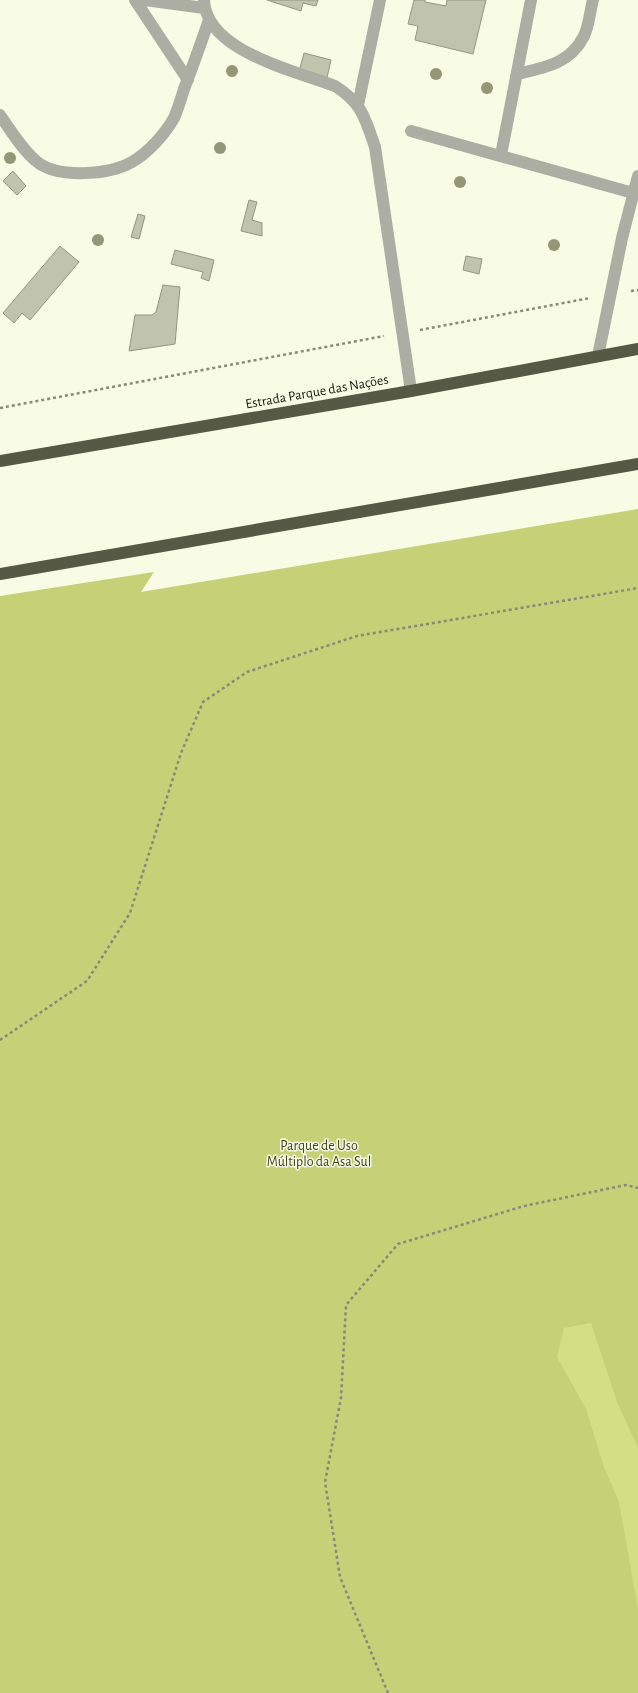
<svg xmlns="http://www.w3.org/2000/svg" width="638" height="1693" font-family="'Alegreya Sans',sans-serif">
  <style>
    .forest { fill: #c6d076 }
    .water { fill: #d4de83 }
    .building { fill: #c1c4ad; stroke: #939680 }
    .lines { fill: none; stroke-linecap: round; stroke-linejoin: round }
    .path { stroke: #878a79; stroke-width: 2.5; stroke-dasharray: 3 3; stroke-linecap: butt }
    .minor { stroke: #acada3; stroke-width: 12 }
    .highway { stroke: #565944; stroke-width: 12 }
    .tree { fill: #939677 }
    .labels { text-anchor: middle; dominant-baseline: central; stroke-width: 3; stroke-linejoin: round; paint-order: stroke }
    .street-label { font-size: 14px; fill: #16180f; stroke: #f9fce4 }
    .park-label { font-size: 14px; fill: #3f431d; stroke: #f9fce4 }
  </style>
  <rect width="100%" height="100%" fill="#f9fce4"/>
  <path class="forest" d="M638,509v1184h-638v-1097l154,-24 -13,20z"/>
  <path class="water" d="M591,1323l26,79 21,46v161l-19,-107 -15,-35 -18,-58 -29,-52 7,-29z"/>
  <path class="building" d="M267,0h51l-2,6 -13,-3 -2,8z
    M414,0h11v2l21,4 1,-6h39l-13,54 -58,-14 3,-14 -10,-2z
    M304,53l27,7 -5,22 -28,-7z
    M13,171l13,15 -9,9 -14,-14z
    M249,200l8,2 -5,18 10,3v13l-21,-5z
    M138,214l7,2 -6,23 -8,-2z
    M60,246l19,16 -49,58 -8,-7 -8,10 -11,-10z
    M175,250l39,10 -5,21 -8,-3 2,-6 -32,-8z
    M466,256l16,3 -3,15 -16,-4z
    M163,285l17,2 -5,57 -46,7 6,-36h17l4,-3z"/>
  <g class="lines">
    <path class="path" d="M631,291l7,-1
      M420,330l170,-32
      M0,408l384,-72
      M0,1040l87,-59 43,-68 51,-160 22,-51 44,-30 110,-36 281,-48
      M388,1693l-48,-116 -15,-95 16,-84 5,-93 52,-61 126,-38 102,-21 12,3"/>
    <path class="minor" d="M135,0l53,80
      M145,0l59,8
      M204,0c2,52 93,71 131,86 27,17 30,32 40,61l36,244
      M517,74c27,-6 53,-10 67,-38 5,-10 6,-25 9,-36
      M358,105l22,-105
      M0,115c10,15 22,34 36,46 21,18 73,14 96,1 16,-9 33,-28 42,-44 4,-9 7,-19 10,-29 9,-23 17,-46 25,-69
      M411,131l222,62
      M501,155l30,-155
      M598,356l24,-118 16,-62"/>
    <path class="highway" d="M0,461l411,-70 227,-42
      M0,574l638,-110"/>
  </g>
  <g class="tree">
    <circle cx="232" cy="71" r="6"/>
    <circle cx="436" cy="74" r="6"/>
    <circle cx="487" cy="88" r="6"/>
    <circle cx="220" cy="148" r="6"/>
    <circle cx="10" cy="158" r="6"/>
    <circle cx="460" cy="182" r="6"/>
    <circle cx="98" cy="240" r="6"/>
    <circle cx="554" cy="245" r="6"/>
  </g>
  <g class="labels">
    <g class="street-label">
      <text transform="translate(317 392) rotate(-10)">Estrada Parque das Nações</text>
    </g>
    <g class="park-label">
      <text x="319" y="1146">Parque de Uso<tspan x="319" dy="16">Múltiplo da Asa Sul</tspan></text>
    </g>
  </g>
</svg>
